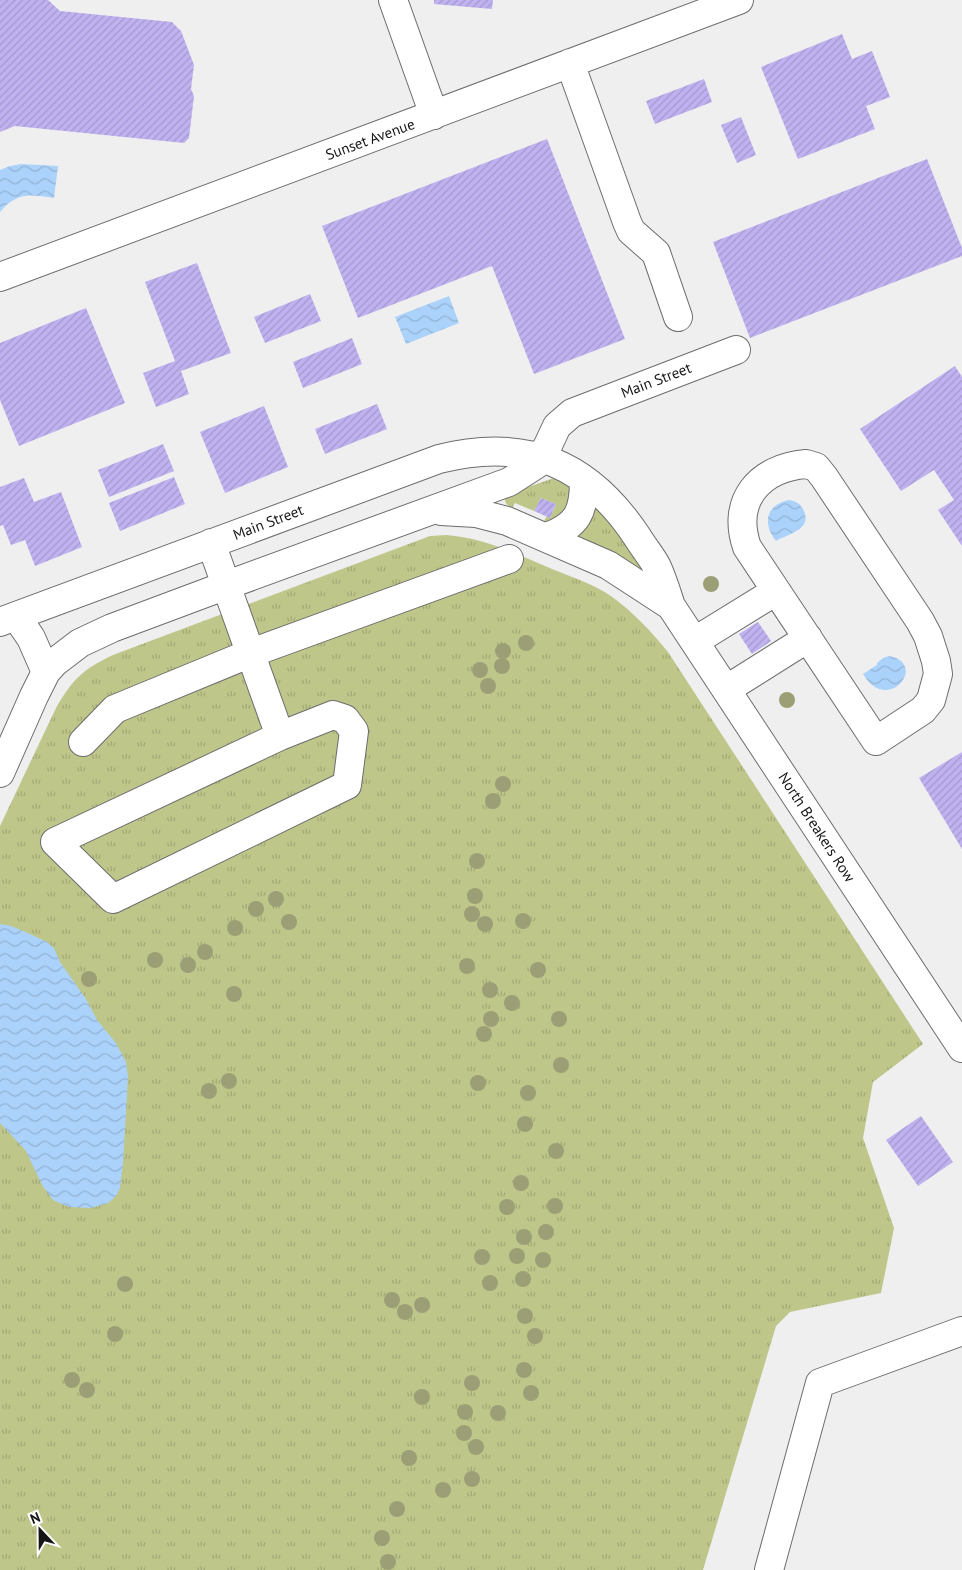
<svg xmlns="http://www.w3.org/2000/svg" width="962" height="1570" font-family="'PT Sans',sans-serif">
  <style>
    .grass { fill: url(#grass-tufts) }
    .water { fill: url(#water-waves) }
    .building { fill: url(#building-hatch) }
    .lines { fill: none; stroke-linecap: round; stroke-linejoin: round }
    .minor-casing { stroke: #6c6d6e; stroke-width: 30 }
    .minor { stroke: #fff; stroke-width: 28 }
    .tree { fill: #9c9f76 }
    .labels { text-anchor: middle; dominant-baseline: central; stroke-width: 4; stroke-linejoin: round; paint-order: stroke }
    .street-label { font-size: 15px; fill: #151516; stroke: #fff }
  </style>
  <defs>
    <pattern id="grass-tufts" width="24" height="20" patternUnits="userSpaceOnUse" patternTransform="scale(1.25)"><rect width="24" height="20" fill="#bfc68a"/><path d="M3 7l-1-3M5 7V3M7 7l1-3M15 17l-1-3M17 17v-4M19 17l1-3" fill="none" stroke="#a3a976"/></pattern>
    <pattern id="water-waves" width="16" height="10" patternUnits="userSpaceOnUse" patternTransform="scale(1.25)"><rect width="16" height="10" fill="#abd2fa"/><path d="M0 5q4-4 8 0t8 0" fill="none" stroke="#92b3d6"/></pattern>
    <pattern id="building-hatch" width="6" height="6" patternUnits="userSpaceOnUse" patternTransform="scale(1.25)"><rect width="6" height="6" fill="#c0b2f0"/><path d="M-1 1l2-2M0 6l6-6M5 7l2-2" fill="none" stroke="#a498cd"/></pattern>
  </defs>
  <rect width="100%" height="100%" fill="#efeff0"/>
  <path class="grass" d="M554,478h6l12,6 4,16 -22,22 -10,-1 3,-5 3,2 6,-14 -15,-6 -7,13 -19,-8 -3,5c-6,-3 -8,-6 -7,-13z
    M594,502l58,77 -47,-30 -30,-15z
    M447,535c37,3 70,19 105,34 20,8 41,15 59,27 22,16 40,35 57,56l255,392 -50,38 -10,56 31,90 -13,65 -91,19 -14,14 -73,244h-703v-744l56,-118c16,-28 27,-39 57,-53l317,-119z"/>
  <path class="water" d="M21,164l37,2 -4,32c-23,-4 -38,-6 -54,14v-42l10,-4z
    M449,296l10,27 -53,21 -11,-27z
    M789,500c7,1 12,4 15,11 8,19 -16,23 -28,30 -14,-18 -10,-36 13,-41z
    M889,656c40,7 -1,60 -26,18l14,-9v-2l6,-5z
    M0,924l11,2 19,8 17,8 7,6 6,14 26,37 11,21 19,23 10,19 2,15 -5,86 -3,25 -4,8 -8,7 -17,5 -22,-1 -16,-7 -11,-15 -16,-34 -26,-28z"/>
  <path class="building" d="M0,0h48l12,11 112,11 9,9 13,34 -3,24 3,7 -5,42 -5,5 -169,-17 -15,6z
    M434,0h59l-1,9 -58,-5z
    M842,34l10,25 20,-8 18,46 -24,9 9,23 -77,30 -37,-92z
    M704,79l8,23 -57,22 -9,-23z
    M741,117l15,38 -19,8 -16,-38z
    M547,139l78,200 -91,35 -42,-108 -134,52 -36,-92z
    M927,159l35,89v8l-212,82 -37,-96z
    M197,263l34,90 -50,18 8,23 -33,13 -13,-34 32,-12 -30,-79z
    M310,294l11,27 -56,22 -11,-26z
    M86,308l39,95 -106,43 -19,-46v-57z
    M352,338l10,26 -59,24 -10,-26z
    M955,366l7,11v169l-24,-36 16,-10 -20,-30 -33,21 -41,-62z
    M377,404l10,25 -62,25 -10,-25z
    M264,406l24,61 -63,26 -25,-61z
    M163,444l11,27 -65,26 -11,-27z
    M174,477l11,27 -65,27 -11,-28z
    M24,478l10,24 27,-10 21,55 -47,19 -10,-26 -14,5 -8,-20 -3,1v-39z
    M541,498l15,6 -6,14 -16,-7z
    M758,622l13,19 -19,13 -13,-20z
    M962,752v97l-43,-71z
    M921,1116l32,46 -35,24 -32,-46z"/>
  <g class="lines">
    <g class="minor-casing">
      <path id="minor" d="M393,0l41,115
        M570,63l57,159 4,9 25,22 22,64
        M0,277l739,-277
        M806,464l10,3 8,10 96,144 8,15 8,25 2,13 -7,26 -8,10 -47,31 -129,-194c-16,-46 12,-79 59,-83z
        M441,511l35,2 31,8 101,44 63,41
        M547,537c31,-12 37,-25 37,-57
        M211,543l69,193
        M16,616l15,22 15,34
        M0,622l439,-163c87,-22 150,4 199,79 6,10 14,19 19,29 6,13 10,27 14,39l291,442
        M695,641l81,-50
        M727,689l81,-51
        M333,715l12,4 9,12 -7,54 -234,114 -58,-57 225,-106z
        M83,742l32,-33 136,-56 258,-94
        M0,773l34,-77 12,-24 9,-10 25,-19 32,-15 115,-43 282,-103 28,-18 5,-6 15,-32 15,-13 164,-63
        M769,1570l51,-187 142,-52"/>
    </g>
    <use href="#minor" class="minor"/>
  </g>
  <g class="tree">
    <circle cx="711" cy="584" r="8"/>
    <circle cx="526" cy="643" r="8"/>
    <circle cx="503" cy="651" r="8"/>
    <circle cx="502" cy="666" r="8"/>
    <circle cx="480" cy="670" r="8"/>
    <circle cx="488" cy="686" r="8"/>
    <circle cx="787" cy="700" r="8"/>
    <circle cx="503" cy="784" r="8"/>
    <circle cx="493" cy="801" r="8"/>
    <circle cx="477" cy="861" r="8"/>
    <circle cx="475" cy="896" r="8"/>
    <circle cx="276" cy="899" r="8"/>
    <circle cx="256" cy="909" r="8"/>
    <circle cx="472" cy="914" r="8"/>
    <circle cx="523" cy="921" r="8"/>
    <circle cx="289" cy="922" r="8"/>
    <circle cx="485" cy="924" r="8"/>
    <circle cx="235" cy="928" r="8"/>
    <circle cx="205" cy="952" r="8"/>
    <circle cx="155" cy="960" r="8"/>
    <circle cx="188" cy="965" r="8"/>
    <circle cx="467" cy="966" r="8"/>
    <circle cx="538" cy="970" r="8"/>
    <circle cx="89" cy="979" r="8"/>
    <circle cx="490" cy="990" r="8"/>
    <circle cx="234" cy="994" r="8"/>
    <circle cx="512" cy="1003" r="8"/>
    <circle cx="491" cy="1019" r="8"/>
    <circle cx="559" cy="1019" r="8"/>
    <circle cx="484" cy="1034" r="8"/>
    <circle cx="561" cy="1065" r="8"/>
    <circle cx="229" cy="1081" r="8"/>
    <circle cx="478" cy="1083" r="8"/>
    <circle cx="209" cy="1091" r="8"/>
    <circle cx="528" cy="1093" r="8"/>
    <circle cx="525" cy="1124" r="8"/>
    <circle cx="556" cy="1151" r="8"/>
    <circle cx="521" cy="1183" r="8"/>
    <circle cx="555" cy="1206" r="8"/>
    <circle cx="507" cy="1207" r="8"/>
    <circle cx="546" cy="1232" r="8"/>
    <circle cx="524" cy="1237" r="8"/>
    <circle cx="517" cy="1256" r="8"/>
    <circle cx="482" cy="1257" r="8"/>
    <circle cx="543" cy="1260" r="8"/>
    <circle cx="523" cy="1279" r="8"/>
    <circle cx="490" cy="1283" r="8"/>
    <circle cx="125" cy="1284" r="8"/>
    <circle cx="392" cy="1300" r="8"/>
    <circle cx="422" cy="1305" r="8"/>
    <circle cx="405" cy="1312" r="8"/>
    <circle cx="525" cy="1316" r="8"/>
    <circle cx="115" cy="1334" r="8"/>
    <circle cx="535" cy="1336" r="8"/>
    <circle cx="524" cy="1370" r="8"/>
    <circle cx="72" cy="1380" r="8"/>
    <circle cx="472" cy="1383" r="8"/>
    <circle cx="87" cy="1390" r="8"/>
    <circle cx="531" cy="1393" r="8"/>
    <circle cx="422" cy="1397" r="8"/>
    <circle cx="465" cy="1412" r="8"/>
    <circle cx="498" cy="1413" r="8"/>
    <circle cx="464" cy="1433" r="8"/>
    <circle cx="476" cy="1447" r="8"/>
    <circle cx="409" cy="1458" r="8"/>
    <circle cx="472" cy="1479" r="8"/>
    <circle cx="443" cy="1490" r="8"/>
    <circle cx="397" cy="1509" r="8"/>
    <circle cx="382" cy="1538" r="8"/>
    <circle cx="388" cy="1562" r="8"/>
  </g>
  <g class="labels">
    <g class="street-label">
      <text transform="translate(370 139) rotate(-20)">Sunset Avenue</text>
      <text transform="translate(656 380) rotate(-21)">Main Street</text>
      <text transform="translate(268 522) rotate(-21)">Main Street</text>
      <text transform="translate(817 827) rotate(57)">North Breakers Row</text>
    </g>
  </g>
  <g transform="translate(40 1530) rotate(338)" stroke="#ffffff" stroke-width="4" paint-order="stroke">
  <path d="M0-4L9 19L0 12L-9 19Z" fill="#151516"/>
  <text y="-8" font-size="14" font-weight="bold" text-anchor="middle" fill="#151516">N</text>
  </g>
</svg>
